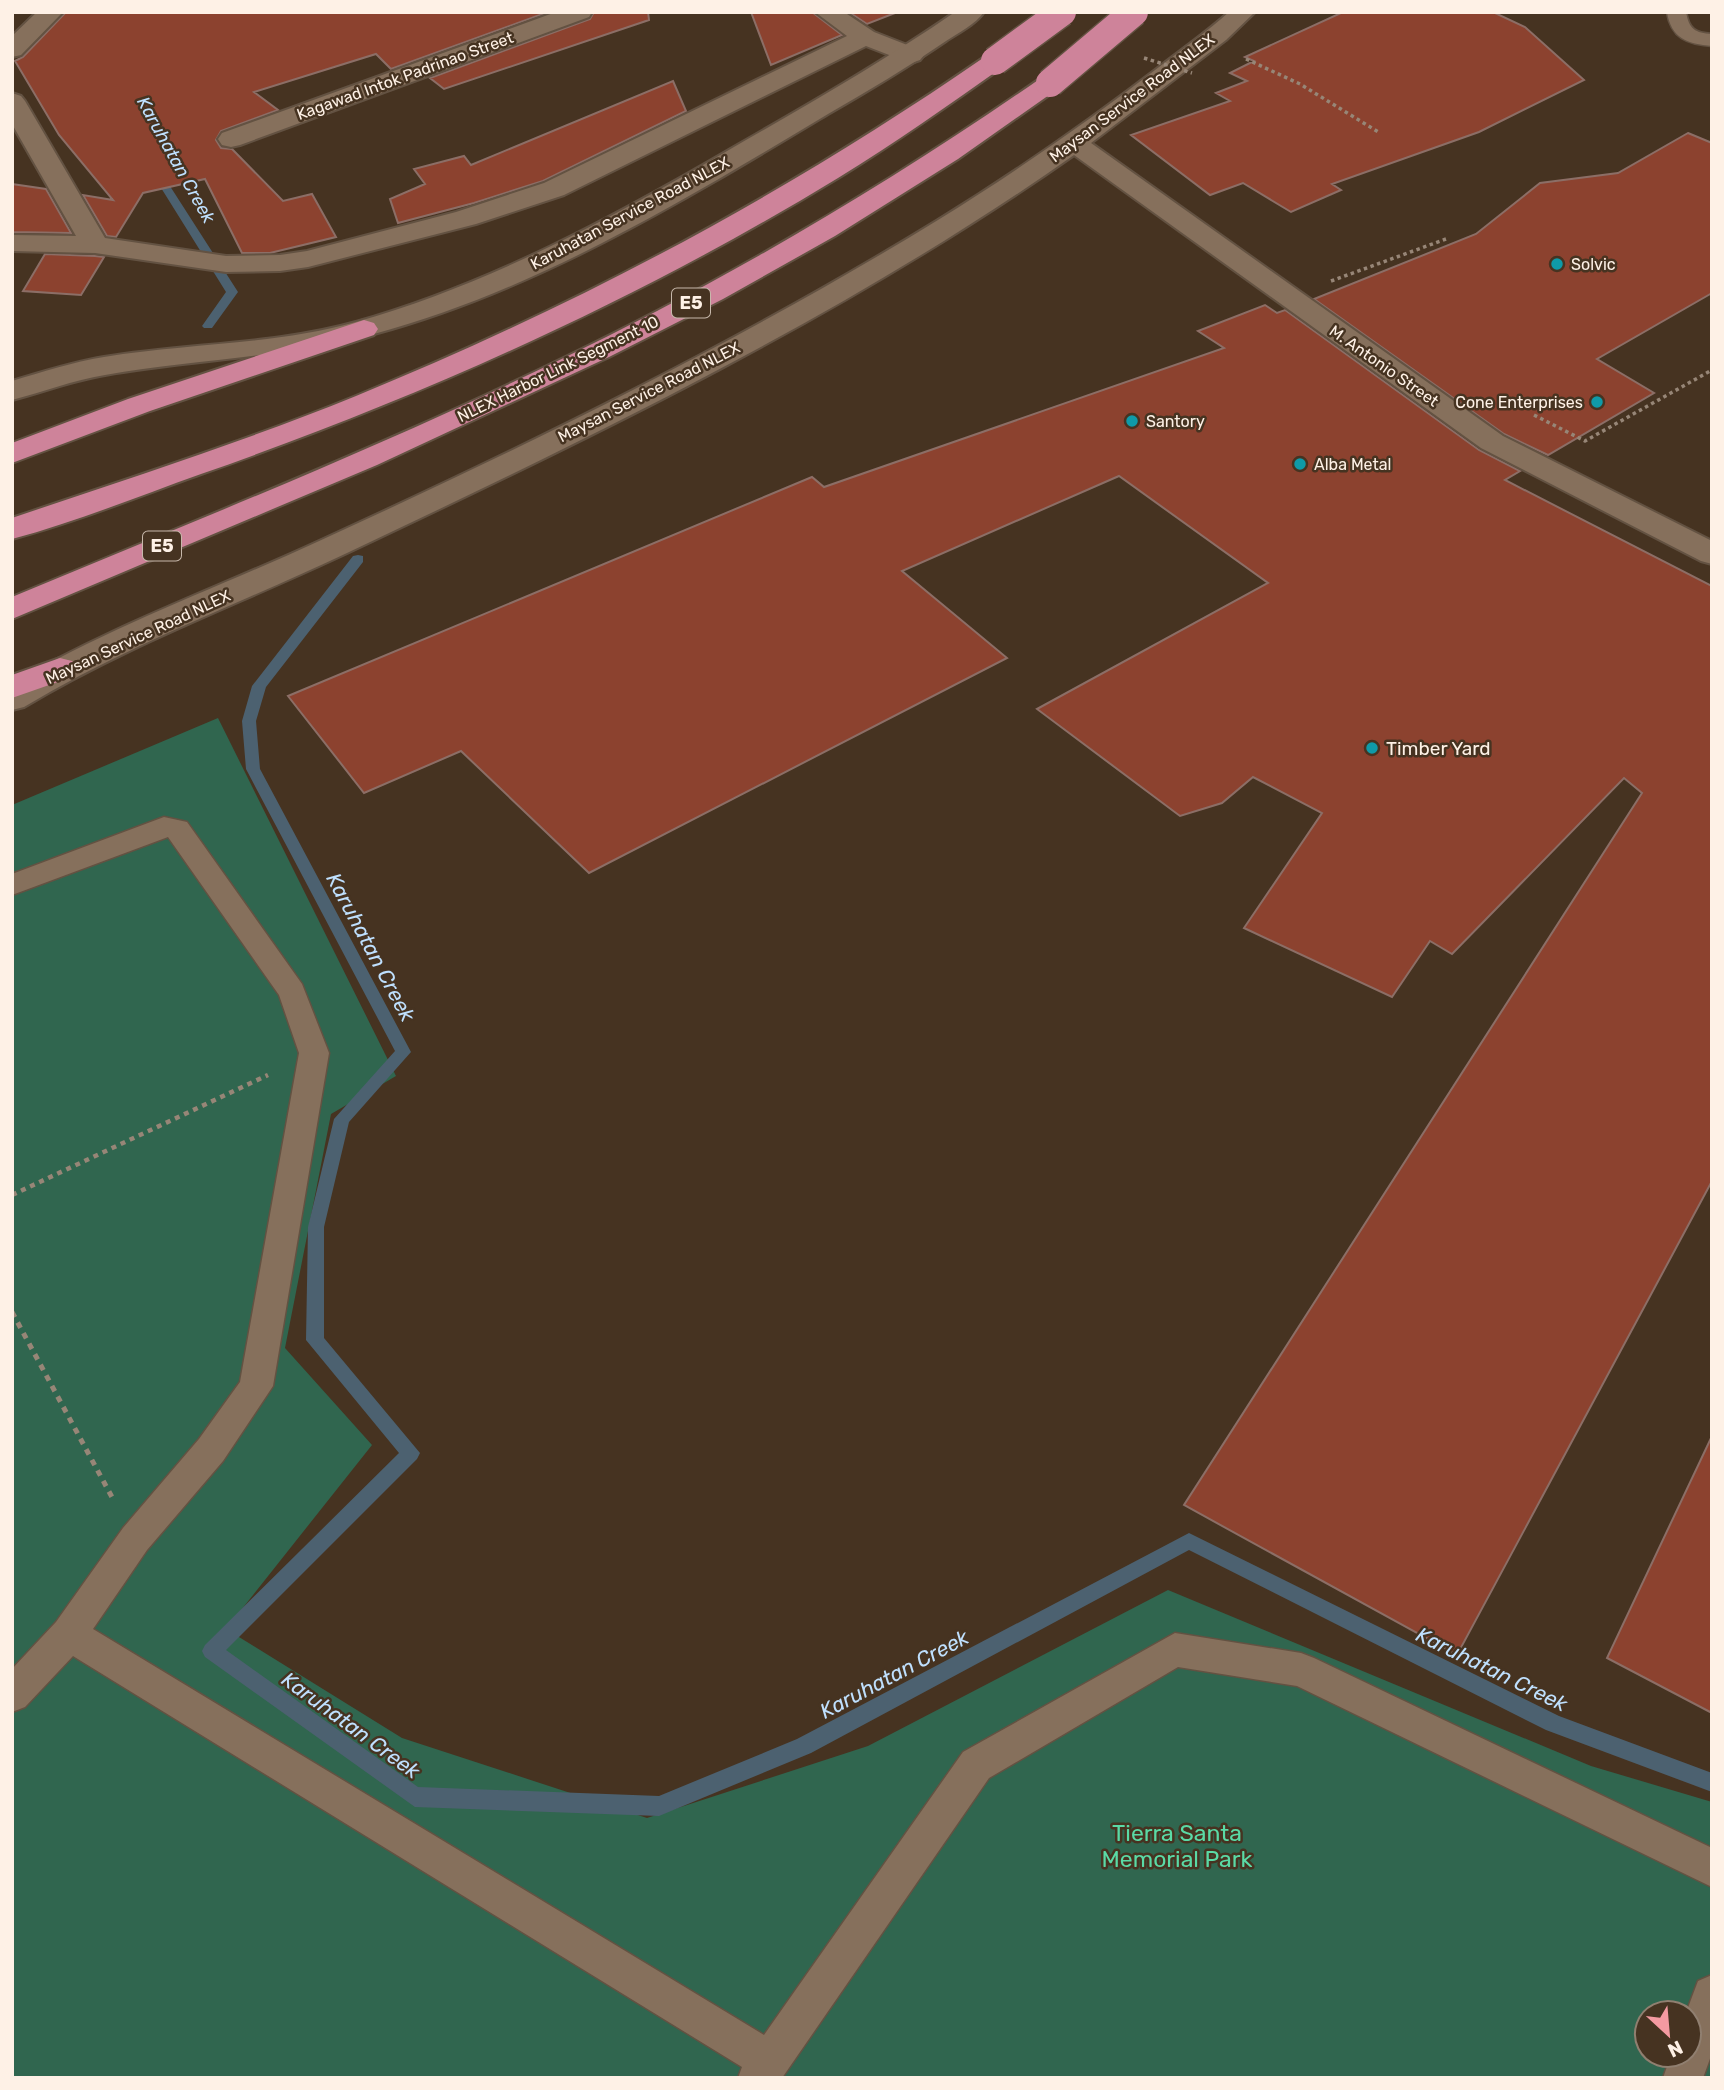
<svg xmlns="http://www.w3.org/2000/svg" width="1724" height="2090" font-family="Rubik,sans-serif">
  <style>
    .green { fill: #30664f; fill-rule: evenodd }
    .lines { fill: none; stroke-linecap: round; stroke-linejoin: round }
    .stream { fill: #4c6170; fill-rule: evenodd }
    .building { fill: #8c422f; stroke: #8c6e66; stroke-width: 2 }
    .lane-casing { stroke: #635242; stroke-width: 3 }
    .street-casing { stroke: #635242; stroke-width: 4 }
    .secondary-casing { stroke: #635242; stroke-width: 4 }
    .highway-casing { stroke: #635242; stroke-width: 4 }
    .path-far2 { stroke: #978677; stroke-width: 3.5; stroke-dasharray: 3.5 3.5; stroke-linecap: butt }
    .path-far1 { stroke: #978677; stroke-width: 4.5; stroke-dasharray: 5 5; stroke-linecap: butt }
    .path { stroke: #978677; stroke-width: 5; stroke-dasharray: 6 6; stroke-linecap: butt }
    .lane { fill: #86705c; fill-rule: evenodd }
    .street { fill: #86705c; fill-rule: evenodd }
    .secondary { fill: #86705c; fill-rule: evenodd }
    .highway { fill: #ce839a; fill-rule: evenodd }
    .highway-bridge-casing { stroke: #635242; stroke-width: 31; stroke-linecap: butt }
    .path-bridge { stroke: #978677; stroke-width: 3.5; stroke-dasharray: 3.5 3.5; stroke-linecap: butt }
    .highway-bridge { stroke: #ce839a; stroke-width: 28 }
    .culture-dot { fill: #0f9aa8; stroke: #463321; stroke-width: 2.5 }
    .labels { text-anchor: middle; dominant-baseline: central; stroke-width: 5; stroke-linejoin: round; paint-order: stroke }
    .far-street-label { font-size: 16px; fill: #fef1e6; stroke: #463321 }
    .far-poi-label { font-size: 16px; fill: #fef1e6; stroke: #463321; text-anchor: start }
    .far-water-label { font-size: 18px; font-style: italic; fill: #bfe0fe; stroke: #463321 }
    .shield { fill: #463321; stroke: #c7b8ab; stroke-width: 2 }
    .shield-label { font-size: 18px; font-weight: bold; fill: #fef1e6 }
    .poi-label { font-size: 19px; fill: #fef1e6; stroke: #463321; text-anchor: start }
    .water-label { font-size: 21px; font-style: italic; fill: #bfe0fe; stroke: #463321 }
    .near-park-label { font-size: 23px; fill: #5adaa6; stroke: #463321 }
  </style>
  <rect width="100%" height="100%" fill="#463321"/>
  <path class="green" d="M218,718l178,358 -65,38 -46,234 87,97 -146,184 176,109 245,80 221,-72 300,-156 423,176 121,36v276h-1700v-1273zM1647,2013h42v42h-42z"/>
  <g class="lines">
    <path class="stream" d="M157,166l5,3 6,14 70,109 -26,36h-8l-2,-2 24,-34 -68,-109 -6,-14z
      M358,555l5,1v6l-97,125 -10,34 4,48 151,283 -62,70 -25,105v111l96,115 -3,6 -191,191 192,137 241,9 138,-57 392,-206 370,183 153,57v19l-166,-62 -357,-180 -378,203 -152,63 -244,-9 -210,-150 -3,-6 3,-6 194,-192 -93,-113 2,-113 26,-108 61,-68 -149,-282 -4,-48 10,-35 101,-130z"/>
  </g>
  <path class="building" d="M66,12h482l-157,57 -15,-15 -122,38 24,18 -57,21 -5,9 5,8 11,1 51,52 29,-7 24,43 -66,16h-28l-37,-74 -62,14 -27,44 -9,-1 -24,-41 30,5 -54,-65 -44,-74 8,-4z
    M594,12h54l1,8 -205,69 -14,-11 160,-59z
    M751,12h61l30,23 -71,30z
    M849,12h46v1l-28,11z
    M1343,12h150l32,15 59,53 -105,52 -147,52 9,6 -50,22 -48,-29 -33,12 -79,-60 99,-34 -14,-8 31,-12 -17,-8 24,-12 -9,-4z
    M673,81l13,30 -143,70 -69,22 -76,20 -8,-24 35,-15 -11,-15 50,-13 7,9z
    M1688,133l24,10v150l-115,66 57,34 -106,62 -44,-21 -190,-135 162,-65 64,-51 78,-10z
    M12,184l34,5 25,44 -59,-1z
    M45,254l50,2 9,1 -23,38 -58,-4z
    M1265,305l12,8 8,-3 194,140 41,21 -15,9 207,106v595l-255,474 -273,-150 458,-712 -18,-15 -172,176 -22,-13 -38,56 -148,-69 78,-115 -69,-36 -31,26 -42,13 -143,-107 231,-126 -149,-107 -217,95 105,87 -418,215 -128,-122 -97,42 -76,-97 524,-219 12,10 400,-139 -26,-17z
    M1712,1436v277l-105,-55z"/>
  <g class="lines">
    <g class="lane-casing">
      <path id="lane" d="M1667,12h19c3,17 9,21 26,22v12c-25,-2 -41,-8 -45,-34z
        M164,817l23,5 115,162 27,69 -56,333 -50,75 -76,89 -54,79 671,406 199,-283 212,-119 126,20 13,5 398,190v39l-415,-201 -119,-19 -189,111 -207,300h-44l4,-11 -669,-411 -48,51 -13,5v-43l44,-47 67,-94 76,-89 41,-57 59,-329 -20,-58 -111,-158 -156,58v-21z
        M1712,1975v78l-9,25h-40l8,-23h18v-42h-3l12,-32z"/>
    </g>
    <g class="street-casing">
      <path id="street" d="M37,12h26l-42,43 -9,2v-21z
        M556,12h36l-3,5 -349,128 -9,2 -9,-2 -4,-6 4,-6z
        M815,12h29l30,20 46,18 4,5 -4,5 -9,3 -9,-3 -36,-14 -302,149 -88,29 -168,43 -28,4 -54,1 -131,-19 -83,-2v-16l64,1 -64,-112v-31l9,3 4,5 80,137 121,18 54,-1 27,-4 149,-39 88,-29 303,-147z"/>
    </g>
    <g class="secondary-casing">
      <path id="secondary" d="M955,12h29c-8,12 -26,21 -38,29 -38,26 -78,50 -118,73 -143,86 -291,176 -454,220 -89,24 -179,25 -269,41 -32,5 -62,17 -93,25v-19c30,-9 61,-19 92,-24 84,-14 170,-12 252,-35 134,-38 258,-105 378,-175 75,-43 150,-86 221,-135z
        M1229,12h26l-29,28 -135,103 412,293 209,105v23l-11,-3 -220,-113 -407,-293c-226,159 -478,280 -727,398 -108,51 -220,92 -323,154l-12,3v-26c97,-57 203,-95 305,-142 212,-97 422,-200 621,-322 78,-48 152,-100 225,-156 22,-17 45,-33 66,-52z"/>
    </g>
    <g class="highway-casing">
      <path id="highway" d="M995,53l9,3 4,5 -4,5c-55,39 -109,77 -166,112 -200,122 -416,219 -637,296 -62,22 -125,48 -189,65v-21c115,-39 231,-76 344,-122 226,-93 429,-201 630,-340z
        M1050,75l9,3 4,5 -4,5 -101,71 -123,77 -112,63 -114,58 -232,108 -365,154v-22c234,-97 471,-191 694,-312 116,-63 227,-132 335,-207z
        M364,320l10,3 4,6 -4,6 -224,76 -138,52v-20l116,-44z
        M60,658l12,3 5,8 -5,8 -60,21v-23z"/>
    </g>
    <path class="path-far2" d="M1246,59l54,25 80,49
      M1331,281l115,-42
      M1534,415l51,26 127,-71"/>
    <path class="path-far1" d="M12,1195l256,-120"/>
    <path class="path" d="M12,1312l101,187"/>
    <use href="#lane" class="lane"/>
    <use href="#street" class="street"/>
    <use href="#secondary" class="secondary"/>
    <use href="#highway" class="highway"/>
    <g class="highway-bridge-casing">
      <path id="highway-bridge" d="M995,61l67,-49
        M1050,83l84,-71"/>
    </g>
    <path class="path-bridge" d="M1144,58l48,15"/>
    <use href="#highway-bridge" class="highway-bridge"/>
  </g>
  <g class="culture-dot">
    <circle cx="1557" cy="264" r="7"/>
    <circle cx="1597" cy="402" r="7"/>
    <circle cx="1132" cy="421" r="7"/>
    <circle cx="1300" cy="464" r="7"/>
    <circle cx="1372" cy="748" r="7"/>
  </g>
  <g class="labels">
    <g class="far-street-label">
      <text transform="translate(405 76) rotate(-20)">Kagawad Intok Padrinao Street</text>
      <text transform="translate(1132 98) rotate(-37)">Maysan Service Road NLEX</text>
      <text transform="translate(630 213) rotate(-28)">Karuhatan Service Road NLEX</text>
      <text transform="translate(1384 366) rotate(35)">M. Antonio Street</text>
      <text transform="translate(558 369) rotate(-26)">NLEX Harbor Link Segment 10</text>
      <text transform="translate(649 392) rotate(-27)">Maysan Service Road NLEX</text>
      <text transform="translate(138 637) rotate(-25)">Maysan Service Road NLEX</text>
    </g>
    <g class="far-poi-label">
      <text x="1571" y="264">Solvic</text>
      <text x="1583" y="402" text-anchor="end">Cone Enterprises</text>
      <text x="1146" y="421">Santory</text>
      <text x="1314" y="464">Alba Metal</text>
    </g>
    <g class="far-water-label">
      <text transform="translate(176 160) rotate(61)">Karuhatan Creek</text>
    </g>
    <g class="shield">
      <rect x="672" y="288.5" width="38" height="29" rx="5"/>
      <rect x="143" y="531.5" width="38" height="29" rx="5"/>
    </g>
    <g class="shield-label">
      <text x="691" y="303">E5</text>
      <text x="162" y="546">E5</text>
    </g>
    <g class="poi-label">
      <text x="1386" y="748">Timber Yard</text>
    </g>
    <g class="water-label">
      <text transform="translate(371 947) rotate(62)">Karuhatan Creek</text>
      <text transform="translate(1492 1669) rotate(26)">Karuhatan Creek</text>
      <text transform="translate(894 1674) rotate(-28)">Karuhatan Creek</text>
      <text transform="translate(351 1725) rotate(36)">Karuhatan Creek</text>
    </g>
    <g class="near-park-label">
      <text x="1177" y="1833">Tierra Santa<tspan x="1177" dy="26">Memorial Park</tspan></text>
    </g>
  </g>
  <rect width="1724" height="2090" fill="none" stroke="#fef1e6" stroke-width="28"/>
  <g transform="translate(1668 2034) rotate(154)"><circle r="33" fill="#463321" stroke="#907f70" stroke-width="2"/>
  <path d="M0-5L12 26L0 18L-12 26Z" fill="#f49aa1"/>
  <text y="-10" font-size="19" font-weight="bold" text-anchor="middle" fill="#fef1e6">N</text>
  </g>
</svg>
